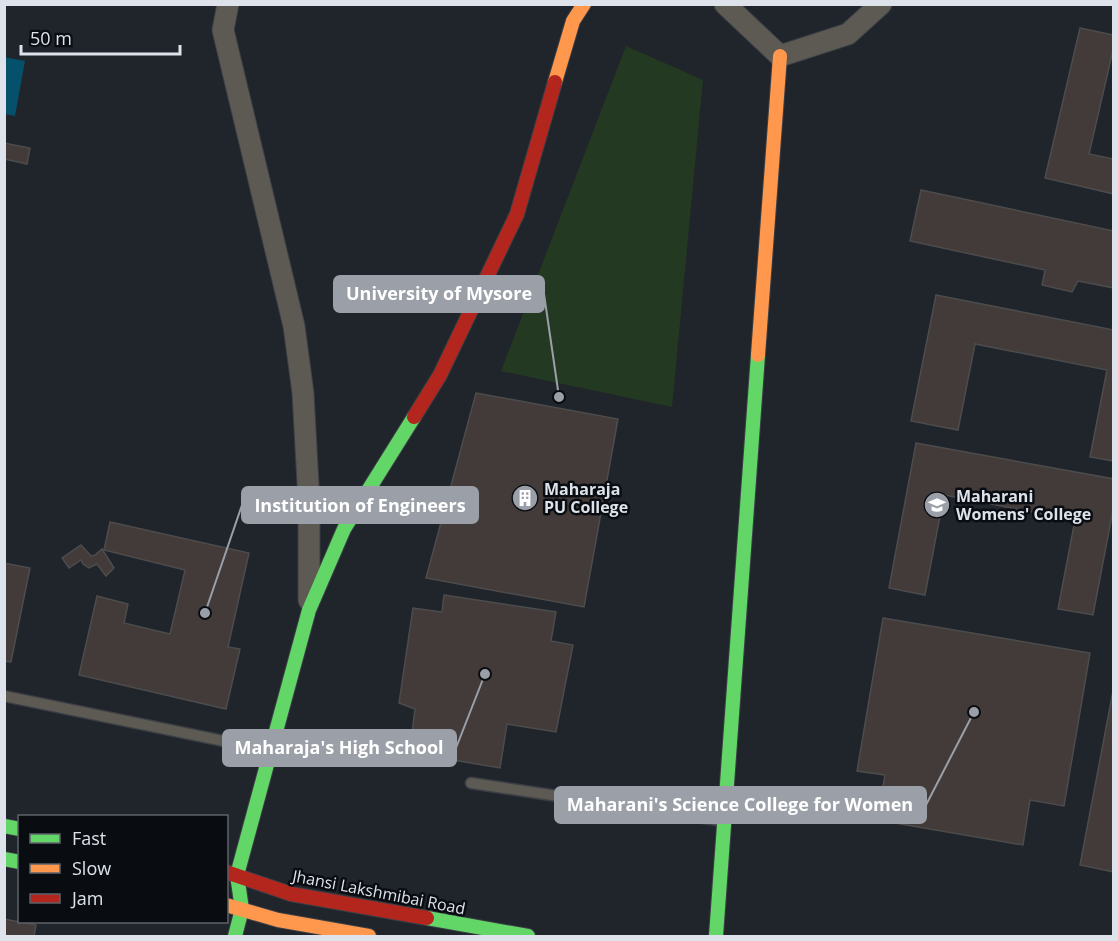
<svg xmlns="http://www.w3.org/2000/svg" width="1118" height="941" font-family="'Open Sans',sans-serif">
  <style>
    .green { fill: #233921 }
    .water { fill: #05506b }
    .building { fill: #423b39; stroke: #4d4c4d; stroke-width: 1.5 }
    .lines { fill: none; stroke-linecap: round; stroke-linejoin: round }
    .lane-casing { stroke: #3b3f45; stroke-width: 13 }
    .street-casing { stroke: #3b3f45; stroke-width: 23 }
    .fast-casing { stroke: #3b3f45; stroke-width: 16 }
    .slow-casing { stroke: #3b3f45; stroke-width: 16 }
    .jam-casing { stroke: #3b3f45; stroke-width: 16 }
    .lane { stroke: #5c5a53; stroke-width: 10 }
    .street { stroke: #5c5a53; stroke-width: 21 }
    .fast { stroke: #63d668; stroke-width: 14 }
    .slow { stroke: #ff974d; stroke-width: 14 }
    .jam { stroke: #b3261e; stroke-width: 14 }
    .labels { text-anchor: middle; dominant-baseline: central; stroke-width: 5; stroke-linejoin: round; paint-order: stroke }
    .poi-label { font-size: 16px; font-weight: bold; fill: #dde2eb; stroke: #090d12; text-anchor: start }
    .street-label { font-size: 16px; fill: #dde2eb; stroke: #090d12 }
    .leader { fill: none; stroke: #9ba0a8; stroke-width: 2 }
    .callout-dot { fill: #9ba0a8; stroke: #090d12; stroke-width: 2 }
    .callout { fill: #9ba0a8; stroke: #9ba0a8; stroke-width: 2 }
    .callout-label { font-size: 18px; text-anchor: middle; font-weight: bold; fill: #fff }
  </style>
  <rect width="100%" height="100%" fill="#20242b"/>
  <path class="green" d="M626,46l77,34 -31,327 -171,-36z"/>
  <path class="water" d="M4,57l21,4 -10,55 -10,-2z"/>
  <path class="building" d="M1080,28l34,7v11l-25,108 25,5v35l-69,-16z
    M4,143l26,5 -3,16 -23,-5z
    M921,190l193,41v57l-36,-7 -6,11 -30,-7 3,-15 -135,-29z
    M936,295l178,35v131l-24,-4 17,-87 -132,-26 -17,86 -47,-9z
    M476,393l142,26 -34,188 -158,-29z
    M916,443l198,36v26l-21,110 -35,-6 17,-89 -131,-25 -19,100 -36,-7z
    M110,522l139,31 -21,94 12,2 -14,60 -147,-34 18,-79 31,8 -4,19 46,11 15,-64 -81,-20z
    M81,545l10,11 4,-1 7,-6 12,19 -8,8 -9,-12 -8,4 -6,-4 -2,-4 -12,8 -7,-10z
    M4,563l26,5 -19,94 -7,-1z
    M444,595l112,17 -5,29 22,4 -17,87 -49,-8 -7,44 -53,-9 2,-19 -37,-7 3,-24 -16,-6 14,-95 29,4z
    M883,618l207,35 -26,153 -34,-6 -7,45 -146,-25 8,-45 -28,-4z
    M1113,691h1v181l-34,-7z
    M4,919l32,6 -2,11h-30z"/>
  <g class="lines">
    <g class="lane-casing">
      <path id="lane" d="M4,696l264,54
        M471,783l253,38"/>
    </g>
    <g class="street-casing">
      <path id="street" d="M228,4l-5,26 71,296 9,67 6,109v98
        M725,4l55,52 68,-22 33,-30"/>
    </g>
    <g class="fast-casing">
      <path id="fast" d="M4,826l16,3
        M4,859l16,3
        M427,918l101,18
        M235,936l7,-27 -5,-34 72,-265 35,-81 70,-112
        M716,936l42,-581"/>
    </g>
    <g class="slow-casing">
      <path id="slow" d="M555,82l18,-61 11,-17
        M758,355l22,-299
        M226,905l52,15 91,16"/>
    </g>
    <g class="jam-casing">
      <path id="jam" d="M414,417l26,-42 77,-161 38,-132
        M226,872l65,22 136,24"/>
    </g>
    <use href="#lane" class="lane"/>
    <use href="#street" class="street"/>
    <use href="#fast" class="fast"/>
    <use href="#slow" class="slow"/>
    <use href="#jam" class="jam"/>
  </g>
  <defs>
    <g id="building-disc" transform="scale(1.35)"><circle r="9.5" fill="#9ba0a8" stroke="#090d12"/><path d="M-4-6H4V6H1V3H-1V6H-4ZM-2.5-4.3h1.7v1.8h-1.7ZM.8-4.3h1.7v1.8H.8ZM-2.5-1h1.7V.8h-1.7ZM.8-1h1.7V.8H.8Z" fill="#fff"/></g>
    <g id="university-disc" transform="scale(1.35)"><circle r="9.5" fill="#9ba0a8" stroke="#090d12"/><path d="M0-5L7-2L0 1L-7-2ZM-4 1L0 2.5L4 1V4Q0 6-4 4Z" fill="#fff"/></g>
  </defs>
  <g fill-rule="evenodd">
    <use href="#building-disc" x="525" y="498"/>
    <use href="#university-disc" x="937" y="505"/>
  </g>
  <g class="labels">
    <g class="poi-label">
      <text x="544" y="489">Maharaja<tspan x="544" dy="18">PU College</tspan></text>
      <text x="956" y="496">Maharani<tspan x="956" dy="18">Womens' College</tspan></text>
    </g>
    <g class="street-label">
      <text transform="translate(379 892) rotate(11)">Jhansi Lakshmibai Road</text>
    </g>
  </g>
  <path class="leader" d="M559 397L544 294M205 613L242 505M485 674L456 748M974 712L926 805"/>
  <g class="callout-dot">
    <circle cx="559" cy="397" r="6"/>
    <circle cx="205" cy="613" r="6"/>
    <circle cx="485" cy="674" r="6"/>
    <circle cx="974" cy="712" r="6"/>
  </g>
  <g class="callout">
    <rect x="334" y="276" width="210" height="36" rx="6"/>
    <rect x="242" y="487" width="236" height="36" rx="6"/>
    <rect x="223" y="730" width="233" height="36" rx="6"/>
    <rect x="555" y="787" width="371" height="36" rx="6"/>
  </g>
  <g class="callout-label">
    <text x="439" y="300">University of Mysore</text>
    <text x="360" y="512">Institution of Engineers</text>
    <text x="339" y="754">Maharaja's High School</text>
    <text x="740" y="811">Maharani's Science College for Women</text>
  </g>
  <rect width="1118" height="941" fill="none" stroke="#dde2eb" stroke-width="12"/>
  <rect x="18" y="815" width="210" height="108" fill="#090d12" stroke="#5e6269" stroke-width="1.5"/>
  <rect x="30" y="834" width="30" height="9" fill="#63d668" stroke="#5e6269" stroke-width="1.5"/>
  <text x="72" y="845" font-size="18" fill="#dde2eb">Fast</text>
  <rect x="30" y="864" width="30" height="9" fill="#ff974d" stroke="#5e6269" stroke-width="1.5"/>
  <text x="72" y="875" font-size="18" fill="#dde2eb">Slow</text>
  <rect x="30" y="894" width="30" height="9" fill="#b3261e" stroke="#5e6269" stroke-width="1.5"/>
  <text x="72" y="905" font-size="18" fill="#dde2eb">Jam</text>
  <path d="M21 45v9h159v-9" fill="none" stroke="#dde2eb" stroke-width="3"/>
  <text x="30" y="45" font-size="18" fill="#dde2eb" stroke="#090d12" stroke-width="4.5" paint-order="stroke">50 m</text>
</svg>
